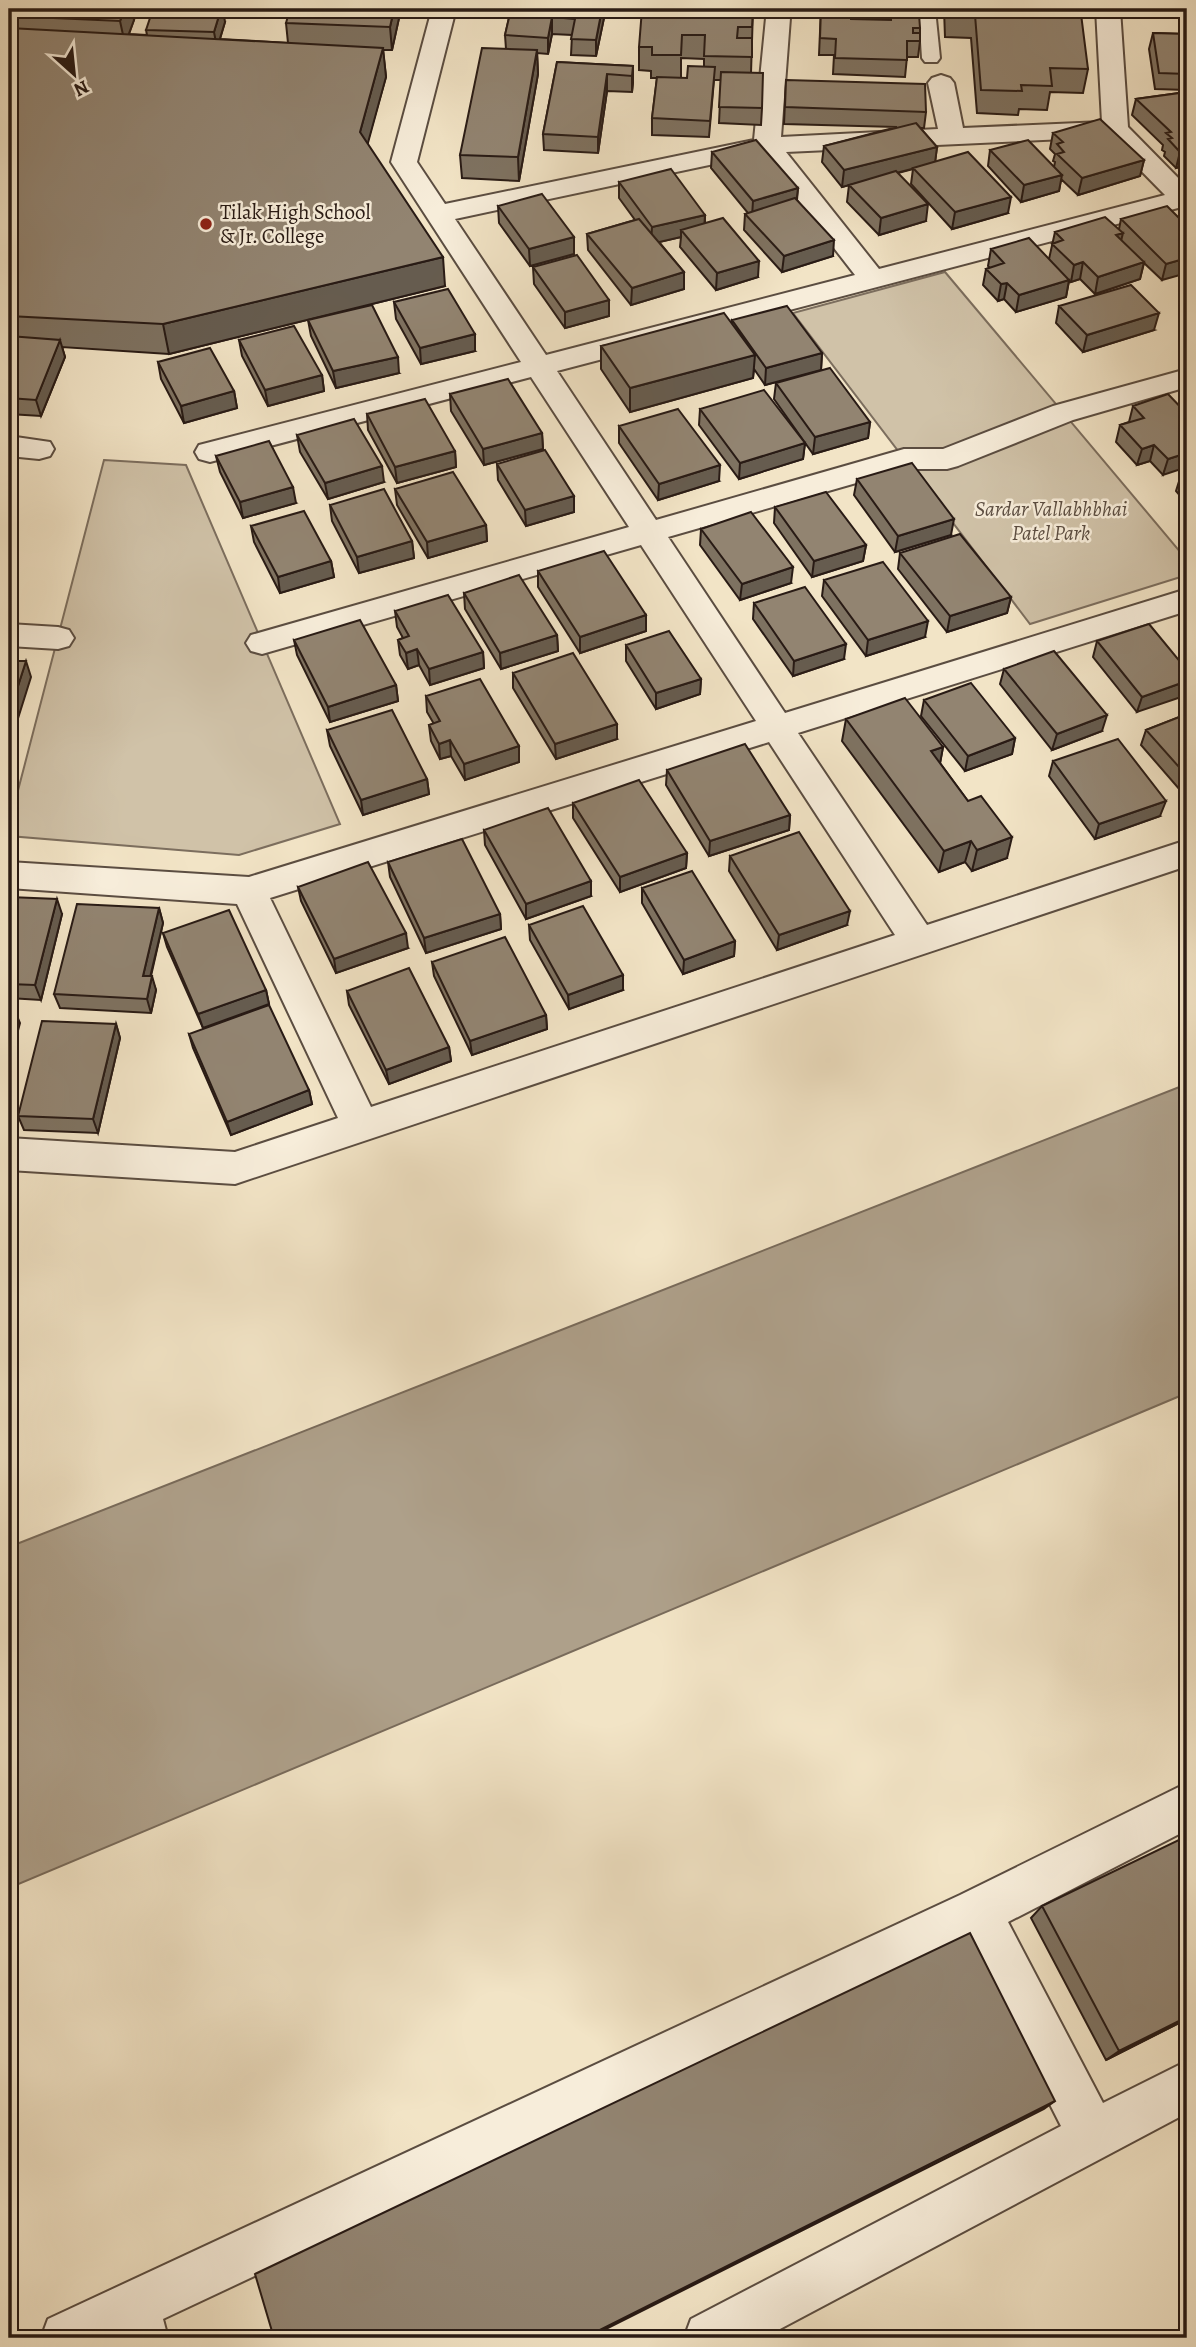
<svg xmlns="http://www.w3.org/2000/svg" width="1196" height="2347" font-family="Alegreya,serif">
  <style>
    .green { fill: #d0c2a8; stroke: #7c6e5e; stroke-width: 2 }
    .water { fill: #aea08a; stroke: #796b5b; stroke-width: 2 }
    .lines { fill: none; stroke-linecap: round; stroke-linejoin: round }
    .service-casing { stroke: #5b4d41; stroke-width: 4 }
    .minor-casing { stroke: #5b4d41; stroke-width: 4 }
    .service { fill: #f7edda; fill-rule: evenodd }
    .minor { fill: #f7edda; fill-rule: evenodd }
    .wall { fill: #7e7261; stroke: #291b15; stroke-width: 2; fill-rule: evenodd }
    .shaded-wall { fill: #665c4f; stroke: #291b15; stroke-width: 2 }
    .building { fill: #928471; stroke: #291b15; stroke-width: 2 }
    .poi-dot { fill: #8f2418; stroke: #f7edda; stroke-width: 2.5 }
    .labels { text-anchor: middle; stroke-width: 5; stroke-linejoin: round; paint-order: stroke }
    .far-poi-label { font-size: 21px; fill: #291b15; stroke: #f7edda; text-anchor: start }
    .far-park-label { font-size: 21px; font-style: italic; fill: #5b4d41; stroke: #f7edda }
  </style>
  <rect width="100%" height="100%" fill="#f2e4c6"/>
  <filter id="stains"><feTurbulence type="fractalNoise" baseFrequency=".00286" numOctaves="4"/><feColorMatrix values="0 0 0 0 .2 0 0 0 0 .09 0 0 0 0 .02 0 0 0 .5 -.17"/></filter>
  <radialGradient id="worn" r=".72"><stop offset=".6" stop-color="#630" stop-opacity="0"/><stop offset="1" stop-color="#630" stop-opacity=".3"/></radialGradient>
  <path class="green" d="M945 272 1187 560V575L1030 624 793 313Z
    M104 460 186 465 340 824 239 855 9 836V825Z"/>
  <path class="water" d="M1187 1084V1393L9 1888V1547Z"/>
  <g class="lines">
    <g class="service-casing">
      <path id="service" d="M919 9H935L940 58 937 62H925L922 58Z"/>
    </g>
    <g class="minor-casing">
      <path id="minor" d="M432 9H456L417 162 445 204 754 140 766 18 769 13 778 11 787 13 790 18 781 137 938 129 928 83 932 78 941 75 950 78 954 83 963 128 1102 122 1096 9H1120L1128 127 1187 187V210L1178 208 557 371 656 520 904 449H943L1053 406 1187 369V387L1073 420 958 466 947 469H905L668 537 785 713 1187 589V611L798 733 927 925 1187 840V866L235 1184 9 1170V1138L235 1152 338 1118 237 904 9 888V862L249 877 756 721 641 545 262 654 251 651 246 643 251 635 629 527 531 377 210 462 199 459 195 452 199 445 521 362 391 162ZM1108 137 1165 195 879 269 786 152ZM761 154 855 275 546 355 455 219ZM769 742 895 935 371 1107 270 898Z
        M9 436 50 442 54 449 50 456 39 459 9 456Z
        M9 624 58 627 69 630 74 638 69 646 58 649 9 646Z
        M1187 1783V1830L1008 1922 1103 2103 1187 2061V2113L763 2338H684L691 2319 1061 2126 967 1941 163 2319 168 2338H41L48 2319 960 1895Z"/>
    </g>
    <use href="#service" class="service"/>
    <use href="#minor" class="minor"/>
  </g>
  <path class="wall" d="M9 9 134 20 129 34 147 35 146 30 225 22 220 39 288 43 286 23 401 9 392 50H383L386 77 367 144 445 286 169 354 62 347 65 357 41 416 9 414Z
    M511 9 604 18 596 56 571 55 572 35 552 34 548 54 537 53 538 74 519 181 462 178 460 155 506 49 505 35Z
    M753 9 751 73 762 108 761 125 719 123 721 80H714L709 137 652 135V118L657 78H651V71L639 70V47L684 11H711ZM681 58 704 59V67L687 78H681Z
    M821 9 851 19 890 20 891 13 920 28V41L918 57H907L905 77 833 74 834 55H819Z
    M944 9H992L993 11 1012 12 1013 9H1056L1088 69 1083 93 1050 92 1047 110 1019 109 1018 115 977 113 971 38 945 37Z
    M1153 33 1187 34V90L1155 89 1149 49Z
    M557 62 633 66V82L632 92 607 91 598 153 544 150 543 134Z
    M786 80 926 112 924 128H920L937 147 935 162 1008 213 952 229 911 184 913 169 898 173 926 221 879 235 847 202 849 185 842 187 822 162 824 146 897 127 784 124Z
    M1187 92V165L1176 168 1164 156 1165 152 1162 150 1163 145 1132 115 1136 99Z
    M1053 133 1144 160 1140 176 1078 195 1061 179 1059 191 1021 202 988 166 990 150 1054 167 1055 162 1053 161 1055 154 1050 149Z
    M712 152 798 188 797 200 833 256 782 272 744 230 745 214 748 213 711 168Z
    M619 182 705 215V224L758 277 716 290 680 247 681 237 659 242 684 272V289L631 305 588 250 587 234 635 220 619 198Z
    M498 206 574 237V254L530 266 499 223Z
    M1121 219 1187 226 1162 280 1144 263 1140 279 1095 294 1080 279 1071 282 1069 281 1066 297 1016 312 1004 299 998 301 983 285 986 269 990 268 988 266 991 249 1049 259 1055 232 1119 229Z
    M533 267 609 300V316L565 328 534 284Z
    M1187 274V295L1182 291Z
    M394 302 475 351 421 364 396 319Z
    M1059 306 1154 330 1083 352 1056 323Z
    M308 320 399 373 336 388 311 336Z
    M732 320 822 353 821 370 765 385 754 369 753 378 630 412 601 369V346L732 323Z
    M239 340 322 375 324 391 268 406 242 356Z
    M158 362 234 391 237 408 184 423 161 379Z
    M776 383 870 422 868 438 813 454 774 399Z
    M450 394 542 433 543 449 484 465 451 411Z
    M1133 406 1187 414 1163 475 1150 461 1137 465 1116 442 1120 425 1129 422Z
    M700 409 805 443 803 459 739 479 699 425Z
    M367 414 455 451 456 467 397 483 368 430Z
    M619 426 719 481 658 500 619 443Z
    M297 435 384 482 328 499 300 452Z
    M216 456 296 503 243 518 220 472Z
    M497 464 574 496V512L526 526 498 480Z
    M1187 473V504L1176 491 1181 475Z
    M857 479 951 535 895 552 854 495Z
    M395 489 486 525 487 541 428 558 397 505Z
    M330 505 412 541 414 558 359 573 332 521Z
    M775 507 866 545 863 561 812 577 774 523Z
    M251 526 331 561 334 577 280 593 254 542Z
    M701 529 791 583 740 600 700 545Z
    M900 553 1011 597 1007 613 947 632 898 569Z
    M538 571 646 615V631L580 653 538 587Z
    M824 580 925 637 866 656 822 596Z
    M464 593 557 635 558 651 501 669 465 609Z
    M754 603 844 659 793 676 753 619Z
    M395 611 483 652 484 668 430 685 419 665 408 669 400 655 398 640 403 638 397 627Z
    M294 640 396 685 398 701 330 722 297 655Z
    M1097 641 1187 670 1137 712 1093 657Z
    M626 645 701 679 700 694 656 709 626 661Z
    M1004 669 1102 731 1052 750 1000 684Z
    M513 673 617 739 556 759 513 688Z
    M426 696 519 746V762L465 780 451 756 440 759 431 741 429 725 434 724 427 712Z
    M924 700 1015 738 1012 754 965 771 921 716Z
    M1187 714V798L1141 745 1146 730Z
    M846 719 943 747 940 763 968 801 1007 858 972 871 965 862 939 872 842 741Z
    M327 730 427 779 429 794 363 815 330 746Z
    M1053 761 1160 816 1095 839 1049 776Z
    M667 770 790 815 789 830 709 856 666 785Z
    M573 803 687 853 686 868 620 892 573 818Z
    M484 830 591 896 526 919 485 845Z
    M730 856 847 925 777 950 729 871Z
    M388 862 500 914 501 929 426 953 390 877Z
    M298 887 408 948 336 973 301 901Z
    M642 888 735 941 734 956 683 974 642 903Z
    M9 897 62 914 41 1000 9 998Z
    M159 908 163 923 151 976 156 990 151 1013 60 1008 54 994Z
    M529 925 623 990 569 1009 530 940Z
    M163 933 266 990 269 1004 203 1028 167 947Z
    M432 962 546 1015 547 1029 472 1055 434 976Z
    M347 991 449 1047 451 1061 389 1084 349 1005Z
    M116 1024 120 1038 98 1133 24 1130 18 1116Z
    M189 1034 309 1090 312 1104 231 1135 193 1048Z
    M1042 1906 1187 2019 1106 2060 1031 1918Z"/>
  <path class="shaded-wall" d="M125 9H132L134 20 125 44 120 21Z
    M221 9H223L225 22 217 48 214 32Z
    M394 9H401L392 50 390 27Z
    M602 9H604V18L596 56V40Z
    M552 17V34L548 54V38Z
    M383 48 386 77 363 161 360 132Z
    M537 50 538 74 519 181 518 157Z
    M633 66V82L632 92V76Z
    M607 74V91L598 153V137Z
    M937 147 935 163 842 187 844 170Z
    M1187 150V165L1176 168 1180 152Z
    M1144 160 1140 176 1078 195 1082 178Z
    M1062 175 1059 191 1021 202 1024 185Z
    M798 188 796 205 752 217 753 201Z
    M1011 197 1008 213 952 229 955 212Z
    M928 204 926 221 879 235 881 218Z
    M705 215 704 231 681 230V237L651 244 652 227Z
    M1123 233 1119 249 1116 235Z
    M574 237V254L530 266 529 249Z
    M834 240 833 256 782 272 784 256Z
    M443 257 445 286 169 354 163 324Z
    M1187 258V273L1162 280 1166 264Z
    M759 261 758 277 716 290 717 273Z
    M1083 262 1080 279 1071 282 1074 265Z
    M1144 262 1140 279 1095 294 1098 277Z
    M684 272V289L631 305 632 288Z
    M1069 280 1066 297 1016 312 1019 295Z
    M1007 283 1004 299 998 301 1001 284Z
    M609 300V316L565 328V312Z
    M1159 313 1154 330 1083 352 1087 335Z
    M475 334V351L421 364 420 348Z
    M60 340 65 357 41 416 36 400Z
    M822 353 821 370 765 385 766 368Z
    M755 355 753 378 630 412V388Z
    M398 357 399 373 336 388 333 371Z
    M322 375 324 391 268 406 265 390Z
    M234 391 237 408 184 423 181 406Z
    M870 422 868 438 813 454 815 437Z
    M542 433 543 449 484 465 483 449Z
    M805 443 803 459 739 479 740 463Z
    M1154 445 1150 461 1137 465 1142 449Z
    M455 451 456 467 397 483 395 467Z
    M1187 453V467L1163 475 1168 459Z
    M13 456 17 473 9 495V466Z
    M720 465 719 481 658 500 659 484Z
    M382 466 384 482 328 499 325 483Z
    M293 487 296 503 243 518 240 502Z
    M574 496V512L526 526 525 510Z
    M954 519 951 535 895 552 898 536Z
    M486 525 487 541 428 558 427 542Z
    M412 541 414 558 359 573 357 557Z
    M866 545 863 561 812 577 814 561Z
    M331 561 334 577 280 593 278 577Z
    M793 567 791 583 740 600 742 584Z
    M1011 597 1007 613 947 632 950 616Z
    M646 615V631L580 653V637Z
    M928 621 925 637 866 656 868 640Z
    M557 635 558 651 501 669 500 653Z
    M846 644 844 659 793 676 794 661Z
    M417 649 419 665 408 669 406 653Z
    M483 652 484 668 430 685 429 669Z
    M26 661 31 677 9 747V714Z
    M701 679 700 694 656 709V693Z
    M1187 681V695L1137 712 1142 697Z
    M396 685 398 701 330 722 328 707Z
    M1107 715 1102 731 1052 750 1057 734Z
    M617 724V739L556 759 555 744Z
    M1015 738 1012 754 965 771 968 756Z
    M450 740 451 756 440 759 439 744Z
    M519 746V762L465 780 464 764Z
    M943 747 939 769 931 751Z
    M427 779 429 794 363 815 361 800Z
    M1166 801 1160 816 1095 839 1099 824Z
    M790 815 789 830 709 856 710 841Z
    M1012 837 1007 858 972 871 977 850Z
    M971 841 965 862 939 872 944 851Z
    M687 853 686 868 620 892V877Z
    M591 881V896L526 919V904Z
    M57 899 62 914 41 1000 35 985Z
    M159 908 163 923 147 990 143 976Z
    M850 911 847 925 777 950 779 935Z
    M500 914 501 929 426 953 424 938Z
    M406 933 408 948 336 973 334 959Z
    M735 941 734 956 683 974 684 960Z
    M623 975V990L569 1009 568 995Z
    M152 976 156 990 151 1013 147 999Z
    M266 990 269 1004 203 1028 198 1014Z
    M14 1009 20 1023 9 1064V1028Z
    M546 1015 547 1029 472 1055 470 1041Z
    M116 1024 120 1038 98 1133 93 1119Z
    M449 1047 451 1061 389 1084 386 1070Z
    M309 1090 312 1104 231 1135 227 1122Z
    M1187 2017V2019L1106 2060 1119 2051Z
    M1055 2101 1044 2109 588 2338H584Z"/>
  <path class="building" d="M9 9H125L120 21 9 16Z
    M153 9H221L214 32 146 30Z
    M290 9H394L390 27 286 23Z
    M511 9H602L596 40 571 39 575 19 552 17 548 38 505 35Z
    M642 9H684V11H711V9H753L752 27H738L737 38H752V57L704 56 705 35H682L681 55H652V47H639Z
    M821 9H851V19L891 20V13L919 14 920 28H913V33H920V41H907V60L835 58 836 39 820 38Z
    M948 9H992L993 11 1016 12V9H1056L1059 13 1081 14 1088 69 1050 68 1052 86 1021 85 1022 91 981 90 975 15 949 14Z
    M9 28 383 48 360 132 443 257 163 324 9 316Z
    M1153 33 1187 34V74L1159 73Z
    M482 48 537 50 518 157 460 155Z
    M557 62 633 66 632 76 607 74 598 137 543 134Z
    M688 66 715 67 710 121 652 118 657 77 687 78Z
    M721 72 763 73 762 108 719 107Z
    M786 80 925 84 926 112 785 107Z
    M1187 92V150L1180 152 1168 139 1172 138 1166 133 1171 132 1136 99Z
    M1100 119 1144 160 1082 178 1057 154 1064 152 1057 144 1063 142 1053 133Z
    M916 123 937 147 844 170 824 146Z
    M756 140 798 188 753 201 712 152Z
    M1028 140 1062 175 1024 185 990 150Z
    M968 152 1011 197 955 212 913 168Z
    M671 169 705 215 652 227 619 182Z
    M896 171 928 204 881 218 849 185Z
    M542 194 574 237 529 249 498 206Z
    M795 198 834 240 784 256 745 214Z
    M1167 206 1187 226V258L1166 264 1121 219Z
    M1105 217 1123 233 1116 235 1144 262 1098 277 1083 262 1074 265 1052 244 1063 240 1055 232Z
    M723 218 759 261 717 273 681 230Z
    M639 219 684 272 632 288 587 234Z
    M1029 238 1069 280 1019 295 1007 283 1001 284 986 269 1004 263 991 249Z
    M577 255 609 300 565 312 533 267Z
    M1131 285 1159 313 1087 335 1059 306Z
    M448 289 475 334 420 348 394 302Z
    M372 305 398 357 333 371 308 320Z
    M787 306 822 353 766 368 732 320Z
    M724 313 755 355 630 388 601 346Z
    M294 326 322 375 265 390 239 340Z
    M9 336 60 340 36 400 9 398Z
    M210 348 234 391 181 406 158 362Z
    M830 368 870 422 815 437 776 383Z
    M508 379 542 433 483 449 450 394Z
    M764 390 805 443 740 463 700 409Z
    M1168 394 1187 414V453L1168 459 1154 445 1142 449 1120 425 1144 418 1133 406Z
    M425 399 455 451 395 467 367 414Z
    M678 409 720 465 659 484 619 426Z
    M354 419 382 466 325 483 297 435Z
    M269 441 293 487 240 502 216 456Z
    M545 450 574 496 525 510 497 464Z
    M9 456H13L9 466Z
    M912 463 954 519 898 536 857 479Z
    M453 472 486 525 427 542 395 489Z
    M1187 473V482L1181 475Z
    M384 489 412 541 357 557 330 505Z
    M826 492 866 545 814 561 775 507Z
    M304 511 331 561 278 577 251 526Z
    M751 512 793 567 742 584 701 529Z
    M960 534 1011 597 950 616 900 553Z
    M604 551 646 615 580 637 538 571Z
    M883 562 928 621 868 640 824 580Z
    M519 575 557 635 500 653 464 593Z
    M805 587 846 644 794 661 754 603Z
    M448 595 483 652 429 669 417 649 406 653 398 640 409 636 395 611Z
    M360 620 396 685 328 707 294 640Z
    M1149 624 1187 670V681L1142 697 1097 641Z
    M669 631 701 679 656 693 626 645Z
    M1054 651 1107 715 1057 734 1004 669Z
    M573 653 617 724 555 744 513 673Z
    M9 661H26L9 714Z
    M480 679 519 746 464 764 450 740 439 744 429 725 440 721 426 696Z
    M971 683 1015 738 968 756 924 700Z
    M905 698 943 747 931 751 968 801 981 796 1012 837 977 850 971 841 944 851 846 719Z
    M392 710 427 779 361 800 327 730Z
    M1187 714V776L1146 730Z
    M1118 739 1166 801 1099 824 1053 761Z
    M745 744 790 815 710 841 667 770Z
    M639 780 687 853 620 877 573 803Z
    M548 808 591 881 526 904 484 830Z
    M799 832 850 911 779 935 730 856Z
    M462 839 500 914 424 938 388 862Z
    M368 862 406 933 334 959 298 887Z
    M692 871 735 941 684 960 642 888Z
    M9 897 57 899 35 985 9 984Z
    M77 904 159 908 143 976H152L147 999 54 994Z
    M583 906 623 975 568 995 529 925Z
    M229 910 266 990 198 1014 163 933Z
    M505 937 546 1015 470 1041 432 962Z
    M409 968 449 1047 386 1070 347 991Z
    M269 1005 309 1090 227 1122 189 1034Z
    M9 1009H14L9 1028Z
    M42 1021 116 1024 93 1119 18 1116Z
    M1187 1836V2017L1119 2051 1042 1906Z
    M970 1933 1055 2101 584 2338H274L255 2274Z"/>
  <circle class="poi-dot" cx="206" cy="224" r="7"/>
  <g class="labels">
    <g class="far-poi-label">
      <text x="220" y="219">Tilak High School<tspan x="220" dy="24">&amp; Jr. College</tspan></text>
    </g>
    <g class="far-park-label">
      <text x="1051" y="516">Sardar Vallabhbhai<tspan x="1051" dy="24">Patel Park</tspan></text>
    </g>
  </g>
  <rect width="1196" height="2347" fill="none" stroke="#f2e4c6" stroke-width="35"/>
  <rect x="10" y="10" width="1175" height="2326" fill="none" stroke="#291b15" stroke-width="3.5"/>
  <rect x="18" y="18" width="1161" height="2312" fill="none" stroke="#291b15" stroke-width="2"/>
  <g transform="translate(74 74) rotate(153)" stroke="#f7edda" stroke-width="5" paint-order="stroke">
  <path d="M0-5L12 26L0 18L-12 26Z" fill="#291b15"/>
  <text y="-10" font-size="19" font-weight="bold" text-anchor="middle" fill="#291b15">N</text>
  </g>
  <rect width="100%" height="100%" filter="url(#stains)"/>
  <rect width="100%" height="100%" fill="url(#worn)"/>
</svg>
